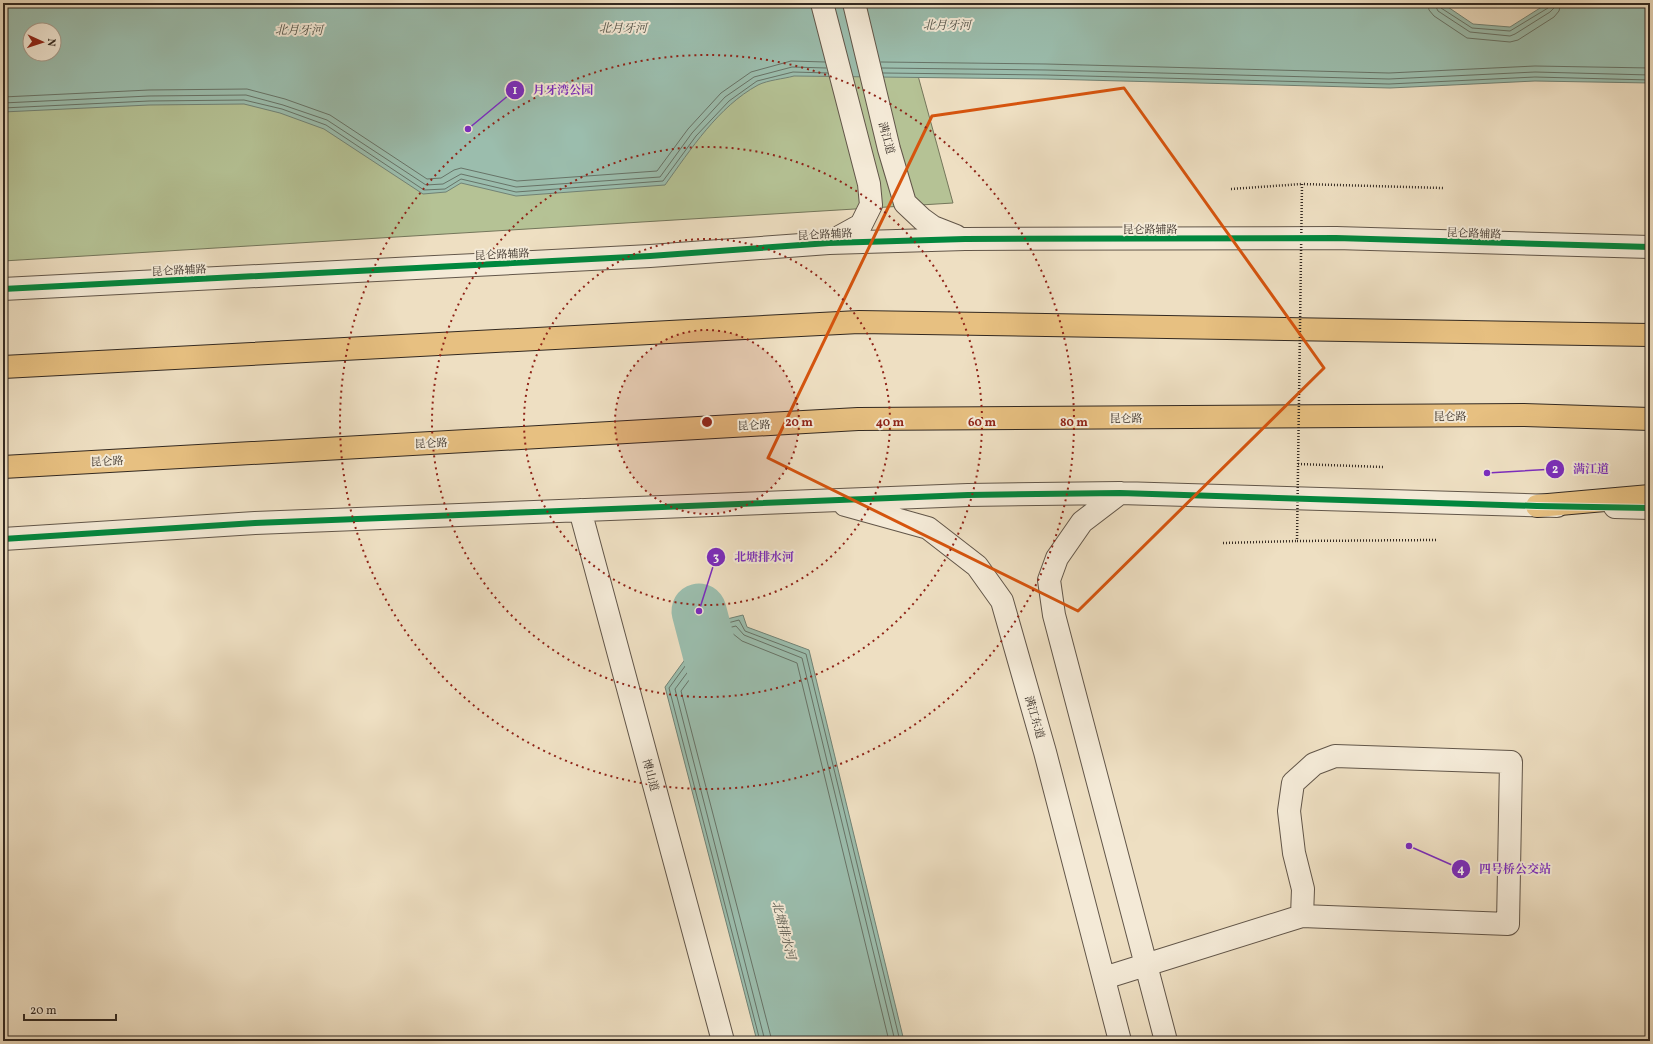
<svg xmlns="http://www.w3.org/2000/svg" width="1653" height="1044" font-family="Vollkorn,'Noto Serif SC',serif">
  <style>
    .green { fill: #b5c295; stroke: #74765b; fill-rule: evenodd }
    .water { fill: #9bbdad; stroke: #718275; fill-rule: evenodd }
    .lines { fill: none; stroke-linecap: round; stroke-linejoin: round }
    .shore { stroke: #677367; stroke-width: 1 }
    .river { stroke: #9bbdad; stroke-width: 55 }
    .minor-casing { stroke: #625649; stroke-width: 24 }
    .highway-casing { stroke: #332921; stroke-width: 24 }
    .path { stroke: #332921; stroke-width: 2.5; stroke-dasharray: 1 2; stroke-linecap: butt }
    .minor { stroke: #f4ead7; stroke-width: 22 }
    .highway { stroke: #e7c081; stroke-width: 22 }
    .path-bridge { stroke: #332921; stroke-width: 2.5; stroke-dasharray: 1 2; stroke-linecap: butt }
    .cycleway-casing { stroke: #f4ead7; stroke-width: 8 }
    .cycleway { stroke: #00873e; stroke-width: 6 }
    .marked { fill: none; stroke: #d6540e; stroke-width: 3; stroke-linejoin: round }
    .ring { fill: none; stroke: #8f2418; stroke-width: 2; stroke-dasharray: 2 4 }
    .labels { text-anchor: middle; stroke-width: 4; stroke-linejoin: round; paint-order: stroke }
    .street-label { font-size: 11px; fill: #332921; stroke: #f4ead7 }
    .water-label { font-size: 12px; font-style: italic; fill: #4d4e44; stroke: #f4ead7 }
    .centre { fill: #8f2418; stroke: #f4ead7; stroke-width: 2 }
    .ring-label { font-size: 12px; text-anchor: middle; font-weight: bold; fill: #8f2418; stroke: #f4ead7; stroke-width: 4; stroke-linejoin: round; paint-order: stroke }
    .leader { fill: none; stroke: #7b2cbf; stroke-width: 1.5 }
    .callout-dot { fill: #7b2cbf; stroke: #f4ead7; stroke-width: 1.5 }
    .mark-label { font-size: 12px; text-anchor: middle; font-weight: bold; fill: #fff }
    .callout-label { font-size: 12px; text-anchor: middle; font-weight: bold; fill: #7b2cbf; stroke: #f4ead7; stroke-width: 4; stroke-linejoin: round; paint-order: stroke }
  </style>
  <rect width="100%" height="100%" fill="#eedfc2"/>
  <filter id="stains"><feTurbulence type="fractalNoise" baseFrequency=".005" numOctaves="4"/><feColorMatrix values="0 0 0 0 .2 0 0 0 0 .09 0 0 0 0 .02 0 0 0 .5 -.17"/></filter>
  <radialGradient id="worn" r=".72"><stop offset=".6" stop-color="#630" stop-opacity="0"/><stop offset="1" stop-color="#630" stop-opacity=".3"/></radialGradient>
  <path class="green" d="M3 3H898L953 203 3 261ZM30 30H54V54H30Z"/>
  <path class="water" d="M3 3H1442L1473 24 1510 27 1548 3H1650V83L1535 81 1390 88 1046 79 794 76C783 79 768 80 758 85 718 107 691 149 665 185L516 196 461 183 446 192 423 194 324 129 280 113 244 104 149 105 3 112ZM30 30H54V54H30Z
    M743 615 747 627 809 650 904 1041H757L665 687 702 636 699 626Z"/>
  <g class="lines">
    <path class="shore" d="M1428 3 1429 10 1434 16 1467 38 1510 42 1518 40 1554 17 1559 11 1561 3
      M1434 3 1438 11 1470 32 1510 36 1515 34 1550 12 1554 8 1555 3
      M1439 3 1441 8 1472 28 1510 31 1548 8 1550 3
      M881 62 1046 64 1389 73 1535 66 1650 68
      M882 68 1046 70 1389 79 1535 72 1650 75
      M883 73 1046 75 1389 84 1535 77 1650 80
      M3 97 149 90 247 89 285 99 330 115 427 179 441 178 454 170 461 168 517 181 657 171 688 129 721 93 751 72 791 61 825 62
      M3 103 149 96 246 95 283 105 327 120 426 185 443 184 461 174 516 187 660 177 692 133 725 97 754 77 792 67 826 68
      M3 108 149 101 244 100 282 109 326 125 424 190 445 189 461 179 516 192 663 181 696 136 729 101 757 81 793 72 828 73
      M760 1041 669 688 705 639V629L739 620 745 631 806 654 900 1041
      M765 1041 675 689 710 642 711 632 736 626 744 635 802 658 895 1041
      M772 1041 681 691 715 645 718 637 732 633 742 641 797 663 889 1041"/>
    <path class="river" d="M699 611 722 699"/>
    <g class="minor-casing">
      <path id="minor" d="M822 3 869 184 871 205 861 225 832 241
        M854 3 889 149 905 203 922 219 933 227 956 236
        M3 289 650 256 829 243 965 239 1336 238 1650 247
        M1120 493 1082 522 1057 558 1049 580 1054 615 1166 1041
        M845 505 928 528 977 566 1002 601 1045 752 1120 1041
        M1615 507 1650 508
        M580 510 723 1041
        M3 539 255 523 968 495 1120 493 1557 506
        M1104 978 1302 916 1508 924 1511 762 1335 756 1314 764 1293 783 1289 811 1294 853 1303 889 1302 916"/>
    </g>
    <g class="highway-casing">
      <path id="highway" d="M3 367 859 322 1650 335
        M3 467 858 419 1523 415 1650 419
        M1537 506 1650 496"/>
    </g>
    <path class="path" d="M1231 189 1302 184
      M1298 464 1383 467
      M1223 543 1297 541"/>
    <use href="#minor" class="minor"/>
    <use href="#highway" class="highway"/>
    <path class="path-bridge" d="M1436 540 1297 541 1302 184 1443 188"/>
    <g class="cycleway-casing">
      <path id="cycleway" d="M3 289 650 256 829 243 965 239 1336 238 1650 247
        M3 539 255 523 968 495 1120 493 1537 506 1650 508"/>
    </g>
    <use href="#cycleway" class="cycleway"/>
  </g>
  <path class="marked" d="M1124 88 1324 368 1078 611 768 458 932 116Z"/>
  <circle cx="707" cy="422" r="92" fill="#8f2418" fill-opacity=".12"/>
  <g class="ring">
    <circle cx="707" cy="422" r="92"/>
    <circle cx="707" cy="422" r="183"/>
    <circle cx="707" cy="422" r="275"/>
    <circle cx="707" cy="422" r="367"/>
  </g>
  <g class="labels">
    <g class="street-label">
      <text transform="translate(887 138) rotate(75)" y="4">满江道</text>
      <text x="1150" y="233">昆仑路辅路</text>
      <text transform="translate(1474 233) rotate(2)" y="4">昆仑路辅路</text>
      <text transform="translate(825 234) rotate(-3)" y="4">昆仑路辅路</text>
      <text transform="translate(502 254) rotate(-3)" y="4">昆仑路辅路</text>
      <text transform="translate(179 270) rotate(-3)" y="4">昆仑路辅路</text>
      <text x="1450" y="420">昆仑路</text>
      <text x="1126" y="422">昆仑路</text>
      <text transform="translate(754 425) rotate(-3)" y="4">昆仑路</text>
      <text transform="translate(431 443) rotate(-3)" y="4">昆仑路</text>
      <text transform="translate(107 461) rotate(-3)" y="4">昆仑路</text>
      <text transform="translate(1035 717) rotate(74)" y="4">满江东道</text>
      <text transform="translate(651 775) rotate(75)" y="4">博山道</text>
    </g>
    <g class="water-label">
      <text x="947" y="29">北月牙河</text>
      <text x="623" y="32">北月牙河</text>
      <text x="299" y="34">北月牙河</text>
      <text transform="translate(784 930) rotate(75)" y="4">北塘排水河</text>
    </g>
  </g>
  <circle cx="707" cy="422" r="6" class="centre"/>
  <g class="ring-label">
    <text x="799" y="426">20 m</text>
    <text x="890" y="426">40 m</text>
    <text x="982" y="426">60 m</text>
    <text x="1074" y="426">80 m</text>
  </g>
  <path class="leader" d="M468 129L515 90M1487 473L1555 469M699 611L716 557M1409 846L1461 869"/>
  <g class="callout-dot">
    <circle cx="468" cy="129" r="4"/>
    <circle cx="1487" cy="473" r="4"/>
    <circle cx="699" cy="611" r="4"/>
    <circle cx="1409" cy="846" r="4"/>
    <circle cx="515" cy="90" r="10"/>
    <circle cx="1555" cy="469" r="10"/>
    <circle cx="716" cy="557" r="10"/>
    <circle cx="1461" cy="869" r="10"/>
  </g>
  <g class="mark-label">
    <text x="515" y="94">1</text>
    <text x="1555" y="473">2</text>
    <text x="716" y="561">3</text>
    <text x="1461" y="873">4</text>
  </g>
  <g class="callout-label">
    <text x="563" y="94">月牙湾公园</text>
    <text x="1591" y="473">满江道</text>
    <text x="764" y="561">北塘排水河</text>
    <text x="1515" y="873">四号桥公交站</text>
  </g>
  <rect width="1653" height="1044" fill="none" stroke="#eedfc2" stroke-width="16"/>
  <rect x="4" y="4" width="1645" height="1036" fill="none" stroke="#332921" stroke-width="2"/>
  <rect x="8" y="8" width="1637" height="1028" fill="none" stroke="#332921"/>
  <g transform="translate(42 42) rotate(93)"><circle r="19" fill="#f4ead7" stroke="#a79d8e"/>
  <path d="M0-3L7 15L0 10L-7 15Z" fill="#8f2418"/>
  <text y="-6" font-size="11" font-weight="bold" text-anchor="middle" fill="#332921">N</text>
  </g>
  <path d="M24 1014v6h92v-6" fill="none" stroke="#332921" stroke-width="2"/>
  <text x="30" y="1014" font-size="12" fill="#332921" stroke="#f4ead7" stroke-width="3" paint-order="stroke">20 m</text>
  <rect width="100%" height="100%" filter="url(#stains)"/>
  <rect width="100%" height="100%" fill="url(#worn)"/>
</svg>
